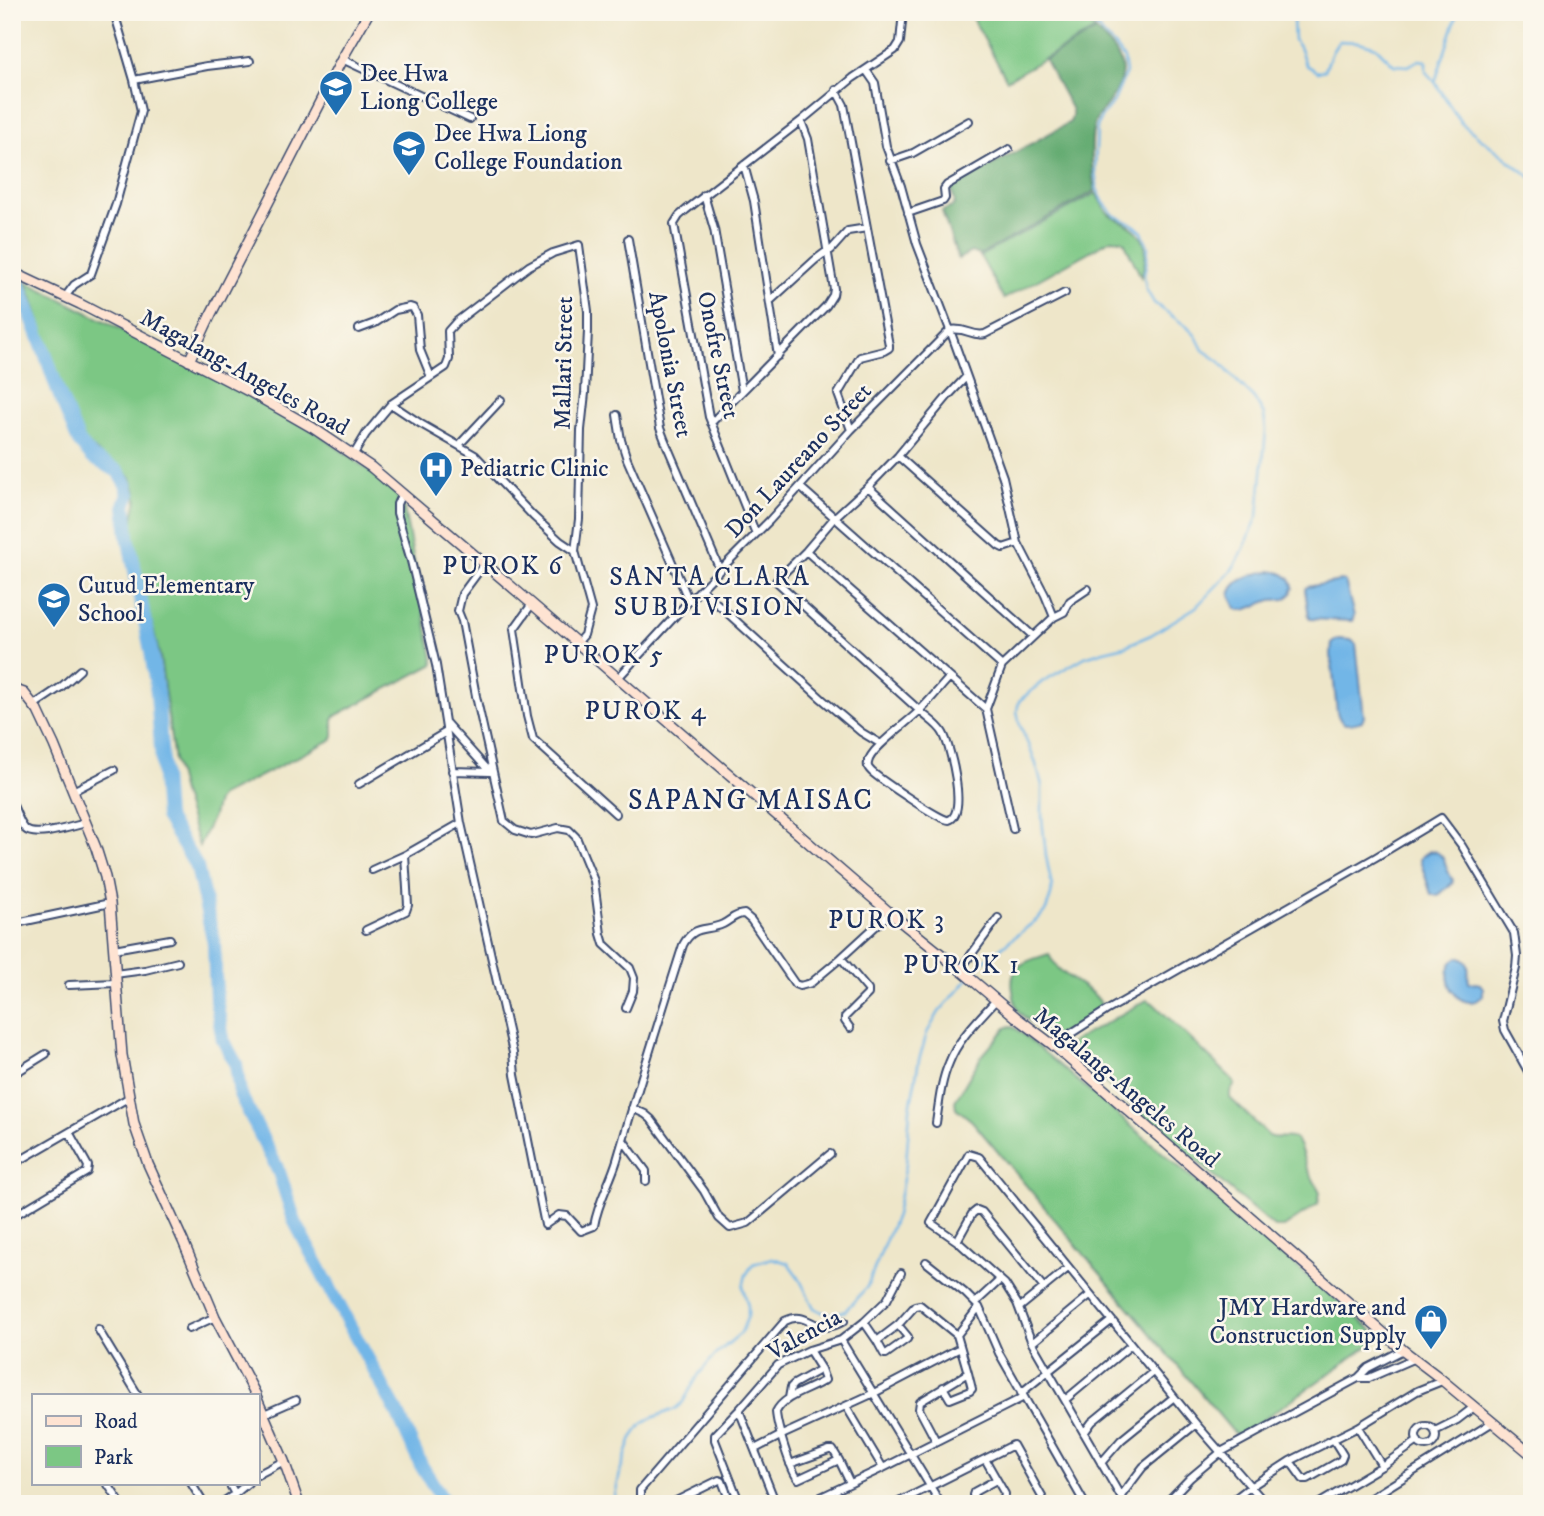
<svg xmlns="http://www.w3.org/2000/svg" width="1544" height="1516" font-family="'IM FELL DW Pica',serif">
  <style>
    .green { fill: #7cc784; stroke: #4c7b71; stroke-width: 2 }
    .forest { fill: #65ac72; stroke: #406e68; stroke-width: 2 }
    .water { fill: #72b6e7; stroke: #4672a2; stroke-width: 2 }
    .lines { fill: none; stroke-linecap: round; stroke-linejoin: round }
    .stream { stroke: #72b6e7; stroke-width: 2.5 }
    .river { stroke: #72b6e7; stroke-width: 14 }
    .street-casing { stroke: #3b4a6e; stroke-width: 10 }
    .secondary-casing { stroke: #3b4a6e; stroke-width: 12 }
    .street { stroke: #fff; stroke-width: 6 }
    .secondary { stroke: #fee3d2; stroke-width: 9 }
    .labels { text-anchor: middle; stroke-width: 5; stroke-linejoin: round; paint-order: stroke }
    .poi-label { font-size: 24px; fill: #1b2f5e; stroke: #fbf7ec; text-anchor: start }
    .street-label { font-size: 24px; fill: #1b2f5e; stroke: #fbf7ec }
    .neighbourhood-label { font-size: 26px; letter-spacing: 2px; fill: #1b2f5e; stroke: #fbf7ec }
    .quarter-label { font-size: 28px; letter-spacing: 2px; fill: #1b2f5e; stroke: #fbf7ec }
  </style>
  <rect width="100%" height="100%" fill="#fbf7ec"/>
  <filter id="ink" filterUnits="userSpaceOnUse"><feTurbulence type="fractalNoise" baseFrequency=".0143" numOctaves="2"/><feDisplacementMap in="SourceGraphic" scale="14" xChannelSelector="R" yChannelSelector="G"/><feConvolveMatrix kernelMatrix="1 2 1 2 8 2 1 2 1" color-interpolation-filters="sRGB"/></filter>
  <filter id="wash" filterUnits="userSpaceOnUse"><feTurbulence type="fractalNoise" baseFrequency=".00686" numOctaves="4" result="noise"/><feDisplacementMap in="SourceGraphic" scale="28" xChannelSelector="R" yChannelSelector="G"/><feGaussianBlur stdDeviation="1.57" result="paint"/><feColorMatrix in="noise" values="0 0 0 0 0 0 0 0 0 0 0 0 0 0 0 0 0 1.4 0 .05"/><feComposite in="paint" operator="in"/></filter>
  <g filter="url(#wash)">
    <rect width="100%" height="100%" fill="#eee6c9"/>
    <path class="green" d="M969 12H1085L1086 19 1095 30 1007 80Z
      M1096 193C1101 201 1104 211 1112 216 1116 219 1122 221 1127 224 1150 238 1148 254 1141 277L1125 243 1122 240 1112 239 1004 299 980 256Z
      M27 282 222 380 316 432 401 494 434 664 335 716 333 720V739L221 796 217 801 213 816 199 846 182 793 174 761 160 657 132 543 131 528 137 499 135 489 131 478 119 466 103 457 86 442 76 427 66 403Z
      M1049 954C1058 981 1103 988 1102 1011L1054 1038C1045 1032 1025 1019 1019 1012 1015 1007 1014 997 1013 991 1008 963 1028 961 1049 954Z
      M1147 1000 1153 1003 1231 1078 1235 1084 1230 1092V1098L1269 1136C1278 1140 1287 1135 1296 1139L1300 1147 1306 1166 1320 1192 1318 1204 1284 1227H1274L1069 1052V1046L1074 1041Z
      M1010 1026 1013 1027 1018 1030 1375 1333 1378 1338 1377 1340 1244 1433 1241 1435 1235 1434 972 1121 956 1108 955 1101 981 1057 1006 1028Z"/>
    <path class="forest" d="M1096 31C1122 58 1132 67 1109 102 1105 108 1099 113 1096 120 1089 133 1092 177 1095 191L980 255 971 252 958 259 942 211 952 207 955 203 951 188 1070 122 1072 117V110L1045 60Z"/>
    <path class="water" d="M1271 571C1281 572 1291 576 1293 587L1291 594 1285 599 1271 600 1245 610H1239L1236 608 1230 595C1234 578 1255 573 1271 571Z
      M1341 581H1344L1346 585 1354 616 1352 621 1311 619 1309 617 1305 589 1307 587Z
      M1338 639 1351 640 1356 644 1364 717 1362 721C1349 725 1341 728 1337 712L1331 654 1332 643Z
      M1430 851C1447 851 1444 870 1453 880L1452 884C1444 887 1441 899 1431 894L1420 860 1421 857Z
      M1458 957C1474 963 1466 971 1469 982L1480 984 1483 988V996C1459 1018 1434 972 1458 957Z"/>
    <g class="lines">
      <path class="stream" d="M1291 12 1293 19 1294 40 1299 47 1306 65 1317 72 1325 70 1332 52 1339 41 1359 42 1376 47 1394 65 1408 66 1419 60 1426 61V72L1435 82
        M1456 12 1457 15 1435 82 1461 123 1532 178
        M613 1504 621 1469 632 1438 642 1424 652 1418 675 1409 683 1402 699 1374 716 1354 741 1333 748 1316V1306L743 1287 746 1275 753 1264 772 1258 788 1263 799 1278 814 1308 824 1313 835 1314 845 1311 867 1287 896 1215 906 1164 910 1109 919 1060 927 1033 939 1012 985 960 1039 918 1046 910 1051 895 1052 887 1046 856 1042 819V785L1035 761 1020 725 1017 711 1019 701 1042 682 1085 657 1104 651 1125 646 1151 635 1196 607 1231 571 1241 555 1258 516 1266 430 1264 415 1254 398 1233 377 1219 361 1203 350 1196 336 1186 326 1154 303 1146 289 1144 275 1147 260 1148 246 1142 232 1134 225 1114 215 1104 203 1097 189 1095 170 1097 127 1101 117 1114 101 1126 73 1124 59 1115 47 1090 20 1088 12"/>
      <path class="river" d="M12 265 43 347 58 391 79 442 93 458 118 471 126 484 129 494 125 505 128 536 151 651 157 693 166 817 197 867 214 943 216 999 223 1040 236 1064 240 1094 279 1172 295 1222 352 1330 397 1412 421 1465 445 1504"/>
    </g>
  </g>
  <g filter="url(#ink)">
    <g class="lines">
      <g class="street-casing">
        <path id="street" d="M342 59 470 119
          M866 70 875 83 886 146 901 186 917 244 950 330 1003 477 1018 543 1045 595 1054 617
          M134 80 207 66 250 61
          M836 90 844 105 889 345V348L884 351 860 357 838 394 851 430
          M890 161 913 153 969 121
          M744 165 754 201 778 356
          M704 195 714 229 742 391
          M908 213 943 201 945 198 944 189 947 185 1009 149
          M628 239 660 428 665 441 720 570
          M65 297 74 285 91 274 116 204 141 111 134 80 114 12
          M770 301 815 260 827 251 831 250 848 231 867 228
          M359 329 375 323 395 310 410 307 413 308 417 315 420 350 431 377
          M391 404 421 424 475 455 533 516 560 541 575 551
          M617 415 621 440 627 459 689 601
          M711 423 826 306 833 295 834 289 808 139 801 121
          M459 445 501 400
          M354 454 366 434 391 404 446 367 449 359 448 331 456 322 529 266 553 253 579 245 588 311V331L585 393 581 430 579 519 575 551 591 609 584 635 577 643
          M898 456 999 546 1003 548 1018 543
          M800 487 1002 666
          M868 487 1033 636
          M402 493 397 504V513L411 561 436 665 461 823 513 1053 515 1075 545 1225
          M756 534 709 417 674 224 679 216 686 210 801 121 853 78 895 50 900 42 903 12
          M806 551 986 709
          M485 563 462 594 458 611 462 621 476 696 504 821 515 830 531 835 558 828 569 830 576 837 594 881 601 934 604 944 630 968 634 978 633 991 626 1008
          M701 589 822 699 861 732 881 744
          M532 604 514 629 527 716 533 739 616 814
          M949 678C939 689 930 700 920 710 910 721 869 749 868 763 867 767 869 769 872 772 880 779 942 822 949 820 968 814 950 745 943 733 938 724 927 718 920 711L776 581 806 551 835 517 868 487 898 456 947 397 966 377
          M617 679 689 601 769 521 851 430 950 330C967 327 971 337 985 334L1065 293
          M34 705 61 687 80 670
          M446 723 489 771
          M452 771 490 772
          M359 784 446 732
          M73 791 114 770
          M12 803C16 811 19 823 25 829 35 839 73 826 86 823
          M1013 829 986 709 1002 666 1054 617 1064 612 1070 601 1088 589
          M372 870 405 855 461 823
          M12 924 110 903
          M366 930 406 911 408 905 405 855
          M114 949 170 939
          M841 958 868 990V994L845 1017V1021L850 1028
          M960 970 998 918
          M115 974 145 970 178 962
          M69 985 116 983
          M1053 1045 1106 1011 1376 857 1441 818 1462 846 1514 933 1517 956 1516 968 1503 1021 1505 1030 1529 1073
          M12 1075 46 1054
          M632 1108 645 1114 651 1119 704 1191 719 1218 730 1228 748 1223 830 1154
          M936 1123C939 1103 941 1081 949 1063 958 1039 979 1019 996 1000
          M623 1140 646 1171V1181
          M12 1165 128 1098
          M12 1217 87 1172 88 1166 69 1132
          M545 1225 559 1215 567 1216 581 1231 594 1226C598 1202 610 1183 617 1160 638 1088 660 1017 683 945 694 924 706 932 723 924 731 920 735 914 744 914L751 920 795 984 800 986 811 983 841 958 890 913
          M957 1241 972 1214 977 1210 982 1212 1044 1288
          M926 1262 965 1293 979 1307 999 1353 1085 1504
          M975 1303 1000 1280
          M1019 1308 1068 1268
          M864 1322 877 1341 898 1325 915 1306 920 1305 957 1335 968 1373 920 1402 919 1409 936 1441
          M98 1329 138 1395
          M189 1329 215 1317
          M957 1335 979 1307
          M841 1340 941 1504
          M877 1341 884 1354H886L907 1339 908 1337 898 1325
          M1032 1343 1090 1295
          M809 1350 821 1369 825 1380C810 1390 784 1395 776 1412 777 1426 790 1469 798 1479L839 1460 850 1483
          M1358 1378H1369L1415 1358
          M943 1387 950 1399 970 1391 972 1389 968 1373
          M1021 1393 1111 1321
          M789 1398 791 1387 794 1384 821 1369
          M1065 1400 1131 1345
          M846 1406 883 1468
          M739 1410 776 1504
          M264 1414 296 1400
          M1416 1436a10 10 0 1 1 20 0a10 10 0 1 1-20 0Z
          M1358 1427 1382 1466
          M1435 1431 1457 1420 1474 1407
          M1084 1433 1092 1422 1153 1372
          M755 1449 782 1435 874 1393 960 1348
          M985 1459 1005 1494 1004 1499 994 1504
          M1290 1461 1303 1479H1308L1341 1460 1343 1455 1333 1439
          M1101 1463 1121 1440 1174 1397
          M790 1464 829 1450H833L839 1460
          M257 1475 284 1461
          M107 1483 121 1504
          M191 1483 204 1504
          M229 1483 235 1494
          M1121 1496 1143 1467 1196 1424
          M220 1504 235 1494 248 1483
          M640 1504V1490L785 1321C810 1308 814 1339 844 1321
          M670 1504 719 1480 722 1481 731 1504
          M740 1504 715 1440V1435L739 1410 778 1365 809 1350 841 1340 864 1322 887 1300 901 1273
          M806 1504 883 1468 1024 1397
          M895 1504 1013 1445 1046 1504
          M978 1504 973 1495 974 1492 996 1480
          M1125 1504 1032 1343 1017 1303 1005 1284 957 1241 931 1223 969 1154 979 1157 1196 1424 1266 1504
          M1165 1504 1190 1478 1221 1452 1358 1378 1368 1368 1403 1350
          M1228 1504 1250 1487 1290 1461 1358 1427 1417 1391 1442 1381
          M1318 1504 1382 1466 1418 1441
          M1361 1504 1493 1422"/>
      </g>
      <g class="secondary-casing">
        <path id="secondary" d="M12 272 80 304 252 393 313 428 371 467 532 604 890 913 963 972 1016 1017 1053 1045 1403 1350 1436 1375 1532 1455
          M189 361 211 314 342 59 369 12
          M12 689 24 693 38 711 54 745 96 848 105 877 110 903 122 1055 134 1124 148 1164 183 1241 215 1317 256 1395
          M257 1399 284 1461 299 1504"/>
      </g>
      <use href="#street" class="street"/>
      <use href="#secondary" class="secondary"/>
    </g>
  </g>
  <defs>
    <g id="university-pin" transform="scale(1.75)"><path d="M0 17L-7.5 6A9.5 9.5 0 1 1 7.5 6Z" fill="#1f6fb2" stroke="#fbf7ec"/><path d="M0-5L7-2L0 1L-7-2ZM-4 1L0 2.5L4 1V4Q0 6-4 4Z" fill="#fff"/></g>
    <g id="hospital-pin" transform="scale(1.75)"><path d="M0 17L-7.5 6A9.5 9.5 0 1 1 7.5 6Z" fill="#1f6fb2" stroke="#fbf7ec"/><path d="M-5-5h3v3.5h4V-5h3V5h-3V1.5h-4V5h-3Z" fill="#fff"/></g>
    <g id="school-pin" transform="scale(1.75)"><path d="M0 17L-7.5 6A9.5 9.5 0 1 1 7.5 6Z" fill="#1f6fb2" stroke="#fbf7ec"/><path d="M0-5L7-2L0 1L-7-2ZM-4 1L0 2.5L4 1V4Q0 6-4 4Z" fill="#fff"/></g>
    <g id="shop-pin" transform="scale(1.75)"><path d="M0 17L-7.5 6A9.5 9.5 0 1 1 7.5 6Z" fill="#1f6fb2" stroke="#fbf7ec"/><path d="M-5-2.5h2.3a2.7 3.5 0 0 1 5.4 0H5L5.5 6h-11ZM-1.5-2.5h3a1.5 2.3 0 0 0-3 0Z" fill="#fff"/></g>
  </defs>
  <g fill-rule="evenodd">
    <use href="#university-pin" x="336" y="87"/>
    <use href="#university-pin" x="409" y="147"/>
    <use href="#hospital-pin" x="436" y="468"/>
    <use href="#school-pin" x="54" y="599"/>
    <use href="#shop-pin" x="1431" y="1321"/>
  </g>
  <g class="labels">
    <g class="poi-label">
      <text x="360" y="81">Dee Hwa<tspan x="360" dy="28">Liong College</tspan></text>
      <text x="434" y="141">Dee Hwa Liong<tspan x="434" dy="28">College Foundation</tspan></text>
      <text x="460" y="476">Pediatric Clinic</text>
      <text x="78" y="593">Cutud Elementary<tspan x="78" dy="28">School</tspan></text>
      <text x="1406" y="1315" text-anchor="end">JMY Hardware and<tspan x="1406" dy="28">Construction Supply</tspan></text>
    </g>
    <g class="street-label">
      <text transform="translate(719 355) rotate(78)" y="8">Onofre Street</text>
      <text transform="translate(563 363) rotate(-89)" y="8">Mallari Street</text>
      <text transform="translate(671 364) rotate(79)" y="8">Apolonia Street</text>
      <text transform="translate(245 372) rotate(29)" y="8">Magalang-Angeles Road</text>
      <text transform="translate(798 460) rotate(-47)" y="8">Don Laureano Street</text>
      <text transform="translate(1127 1087) rotate(40)" y="8">Magalang-Angeles Road</text>
      <text transform="translate(804 1334) rotate(-29)" y="8">Valencia</text>
    </g>
    <g class="neighbourhood-label">
      <text x="503" y="574">PUROK 6</text>
      <text x="710" y="585">SANTA CLARA<tspan x="710" dy="30">SUBDIVISION</tspan></text>
      <text x="604" y="663">PUROK 5</text>
      <text x="646" y="719">PUROK 4</text>
      <text x="887" y="928">PUROK 3</text>
      <text x="962" y="973">PUROK 1</text>
    </g>
    <g class="quarter-label">
      <text x="751" y="809">SAPANG MAISAC</text>
    </g>
  </g>
  <rect width="1544" height="1516" fill="none" stroke="#fbf7ec" stroke-width="42"/>
  <rect x="32" y="1394" width="228" height="91" fill="#fbf7ec" stroke="#a1a7b3" stroke-width="2"/>
  <rect x="46" y="1416" width="35" height="10" fill="#fee3d2" stroke="#a1a7b3" stroke-width="2"/>
  <text x="94" y="1428" font-size="21" fill="#1b2f5e">Road</text>
  <rect x="46" y="1446" width="35" height="21" fill="#7cc784" stroke="#a1a7b3" stroke-width="2"/>
  <text x="94" y="1464" font-size="21" fill="#1b2f5e">Park</text>
</svg>
